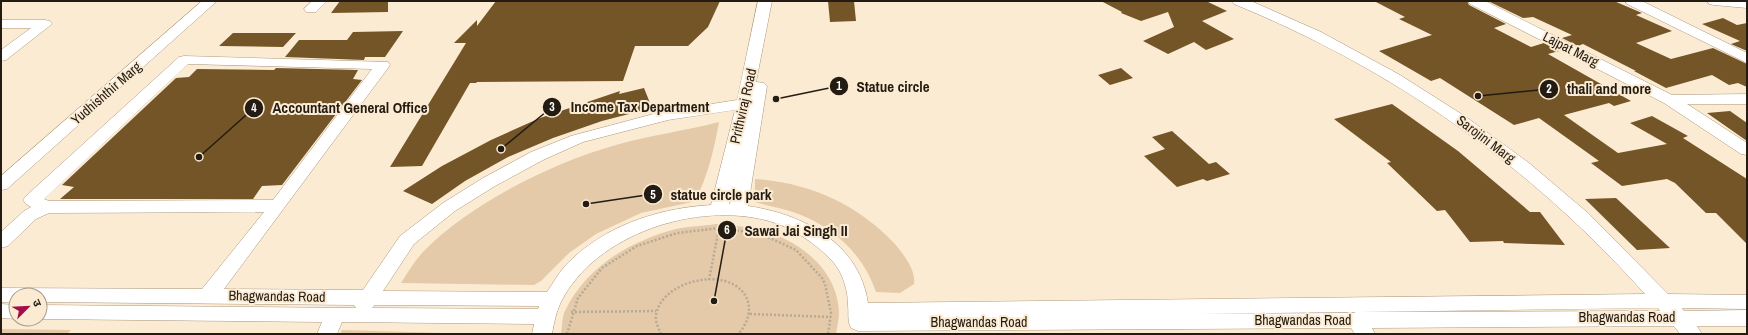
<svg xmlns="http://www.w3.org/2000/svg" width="1748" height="335" font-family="'Archivo Narrow','Noto Sans Devanagari',sans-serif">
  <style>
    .green { fill: #e4caa8 }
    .building { fill: #735527 }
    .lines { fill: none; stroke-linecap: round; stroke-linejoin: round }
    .minor-casing { stroke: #ab977b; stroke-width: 1 }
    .path { stroke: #b7a995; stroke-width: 2.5; stroke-dasharray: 2 2; stroke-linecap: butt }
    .minor { fill: #fff; fill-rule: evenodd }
    .labels { text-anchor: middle; stroke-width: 4; stroke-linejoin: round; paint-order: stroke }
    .street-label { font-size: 14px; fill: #241c12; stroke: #fcebd3 }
    .leader { fill: none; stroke: #241c12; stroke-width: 1.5 }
    .callout-dot { fill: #241c12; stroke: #fcebd3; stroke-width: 1.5 }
    .mark-label { font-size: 12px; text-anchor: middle; font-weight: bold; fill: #fff }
    .callout-label { font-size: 15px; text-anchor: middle; font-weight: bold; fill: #241c12; stroke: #fcebd3; stroke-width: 4; stroke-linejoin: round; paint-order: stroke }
  </style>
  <rect width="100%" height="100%" fill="#fcebd3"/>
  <path class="green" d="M719 122C716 141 705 191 692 202L641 213 596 234 569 253 541 281 534 285 401 283C408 272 415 260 424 251 469 204 554 162 616 145 650 135 685 131 719 122Z
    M755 179C810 183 857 204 895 244 904 255 916 270 914 284L900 293 876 292C863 253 831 225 793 212 781 208 767 206 755 202Z
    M716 224C728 225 741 226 752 228 794 236 838 267 839 313 839 320 837 327 836 334H561C562 327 562 319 564 313 585 267 630 241 676 229 689 226 703 226 716 224Z
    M1 329 71 330 67 334H1Z
    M342 330 479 334H340Z"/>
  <path class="building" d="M340 1H388V12L331 13Z
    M496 1H720L708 27 688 46H635L623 81 477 82 476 83H470L422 166 390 167 466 43H454L477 20V26Z
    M828 1H854L856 21 830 22Z
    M1101 1H1206L1227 11 1202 21 1234 39 1206 50 1194 42 1168 54 1143 41 1174 27 1168 12 1141 21 1121 13 1122 12Z
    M1374 1H1467L1469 5 1506 24 1494 28 1531 47 1544 43 1559 51 1548 54 1631 101 1614 106 1609 103 1564 115 1618 153 1667 144 1630 123 1652 116 1688 136 1683 138 1747 179V244L1716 213H1706L1675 183 1667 179 1622 186 1591 163 1599 161 1539 118 1514 125 1440 78 1431 81 1379 51 1432 35 1399 19 1405 17Z
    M1488 1H1614L1642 13 1636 15 1672 31 1636 43 1671 59 1713 48 1747 64V87L1738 83 1729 85 1712 75 1666 88 1634 71H1636L1583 44 1578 46 1562 38 1572 35 1533 17 1523 18Z
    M1723 18 1737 25 1747 23V51L1731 44 1740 41 1702 24Z
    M403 31 385 57H365L364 60 285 57 299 40H347L353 32Z
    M233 33H296L283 47 219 46Z
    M276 68 358 70 353 79 362 80 282 185 262 186 253 199H60L74 187 62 185 176 78 189 77 197 69 274 70Z
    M1121 68 1133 78 1110 85 1098 75Z
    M644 88 652 108 602 121 553 138 508 157 465 181 432 204 403 191 442 166 491 140 540 118 620 91 619 94Z
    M1392 104 1458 151 1530 212H1540L1565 245 1504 243 1503 241 1470 242 1445 210 1437 211 1387 163 1391 162 1334 119Z
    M1730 111 1747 123V141L1707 113Z
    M1172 131 1209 164 1216 162 1230 174 1207 181 1203 179 1177 187 1144 156 1165 149 1152 137Z
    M1616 198 1670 248 1637 250 1585 199Z"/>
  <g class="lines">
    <g class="minor-casing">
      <path id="minor" d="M202 1H217L7 189 1 190V176Z
        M312 1H327L316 12H306L304 9Z
        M758 1H772L756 82 764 83 767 86 748 206C802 214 859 242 868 303L1645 294C1529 165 1395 70 1234 4L1232 1H1251L1321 32 1400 75 1466 117 1529 163 1588 213 1668 294 1747 295V309L1682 308 1684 311 1747 310V326H1697L1702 334H1680L1674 326 1372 328 1375 334H1355L1351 328 858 331 851 328C847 321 849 314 848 305 848 291 843 274 834 263 817 244 793 228 769 221 697 201 595 234 561 302 556 312 554 323 552 334H532L534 324 342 322 337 334H317L322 322 39 319 40 305 356 308 354 305 40 302V295H16V302H1V288L202 289 264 212 49 213 36 219 8 246 1 248V232L24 211 31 207 26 204 23 200 26 196 179 57 184 56 388 62 390 65 388 68 224 289 363 290 400 236 443 203 483 178 531 152 571 136 661 112 737 100ZM188 64 372 69 273 200 49 201 44 199ZM735 110 711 205C660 208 606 225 569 262 560 270 554 282 547 292L383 291 414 244 455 211 495 186 543 160 583 142 668 120ZM733 186 730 204H729ZM374 305 539 306 538 309 372 308ZM1658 308 1660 311 1358 312ZM1356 312 1353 313 1197 314Z
        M1468 1H1485L1672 95 1747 94V104H1687L1747 143V155L1741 154 1664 103 1470 4Z
        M1625 1H1642L1747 53V63L1627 4Z
        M1707 1H1747V8L1714 5 1709 4Z
        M1 20H45L50 21 52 24 6 60 1 61V50L31 28H1Z
        M1 304 16 305 17 319 1 318Z"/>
    </g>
    <path class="path" d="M709 280 719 228
      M571 312 656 311
      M750 314 831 317
      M567 334 578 298 602 268 637 246 677 233 720 228 761 234 796 250 822 278 825 284 831 313 828 334
      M661 334C659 329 655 322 656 316 659 288 701 274 725 281 752 289 756 315 738 334"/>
    <use href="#minor" class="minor"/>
  </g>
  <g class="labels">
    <g class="street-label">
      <text transform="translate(1571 49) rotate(27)" y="5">Lajpat Marg</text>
      <text transform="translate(106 93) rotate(-41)" y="5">Yudhishthir Marg</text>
      <text transform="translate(743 106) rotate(-77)" y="5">Prithviraj Road</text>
      <text transform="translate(1486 139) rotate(37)" y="5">Sarojini Marg</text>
      <text transform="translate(277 296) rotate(1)" y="5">Bhagwandas Road</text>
      <text x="1627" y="322">Bhagwandas Road</text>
      <text x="1303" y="325">Bhagwandas Road</text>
      <text x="979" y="327">Bhagwandas Road</text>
    </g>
  </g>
  <path class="leader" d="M776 99L839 86M1478 96L1549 89M501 149L552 107M199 157L254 108M586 204L653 194M714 301L727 230"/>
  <g class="callout-dot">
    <circle cx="776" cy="99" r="4"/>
    <circle cx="1478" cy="96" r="4"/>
    <circle cx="501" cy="149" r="4"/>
    <circle cx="199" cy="157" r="4"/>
    <circle cx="586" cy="204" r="4"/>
    <circle cx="714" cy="301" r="4"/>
    <circle cx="839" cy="86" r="10"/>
    <circle cx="1549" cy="89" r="10"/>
    <circle cx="552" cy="107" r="10"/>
    <circle cx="254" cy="108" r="10"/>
    <circle cx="653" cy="194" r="10"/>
    <circle cx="727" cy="230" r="10"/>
  </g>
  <g class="mark-label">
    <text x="839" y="90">1</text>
    <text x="1549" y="93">2</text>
    <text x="552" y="111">3</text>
    <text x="254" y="112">4</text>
    <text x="653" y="199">5</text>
    <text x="727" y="234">6</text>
  </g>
  <g class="callout-label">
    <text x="893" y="92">Statue circle</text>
    <text x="1609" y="94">thali and more</text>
    <text x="640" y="112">Income Tax Department</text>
    <text x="350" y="113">Accountant General Office</text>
    <text x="721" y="200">statue circle park</text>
    <text x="796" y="236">Sawai Jai Singh II</text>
  </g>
  <rect width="1748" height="335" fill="none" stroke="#241c12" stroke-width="4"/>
  <g transform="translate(28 307) rotate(66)"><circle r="19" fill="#fcebd3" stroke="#a69886"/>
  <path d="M0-3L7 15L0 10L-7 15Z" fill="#a40d49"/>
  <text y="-6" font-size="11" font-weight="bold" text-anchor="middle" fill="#241c12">उ</text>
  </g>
</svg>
